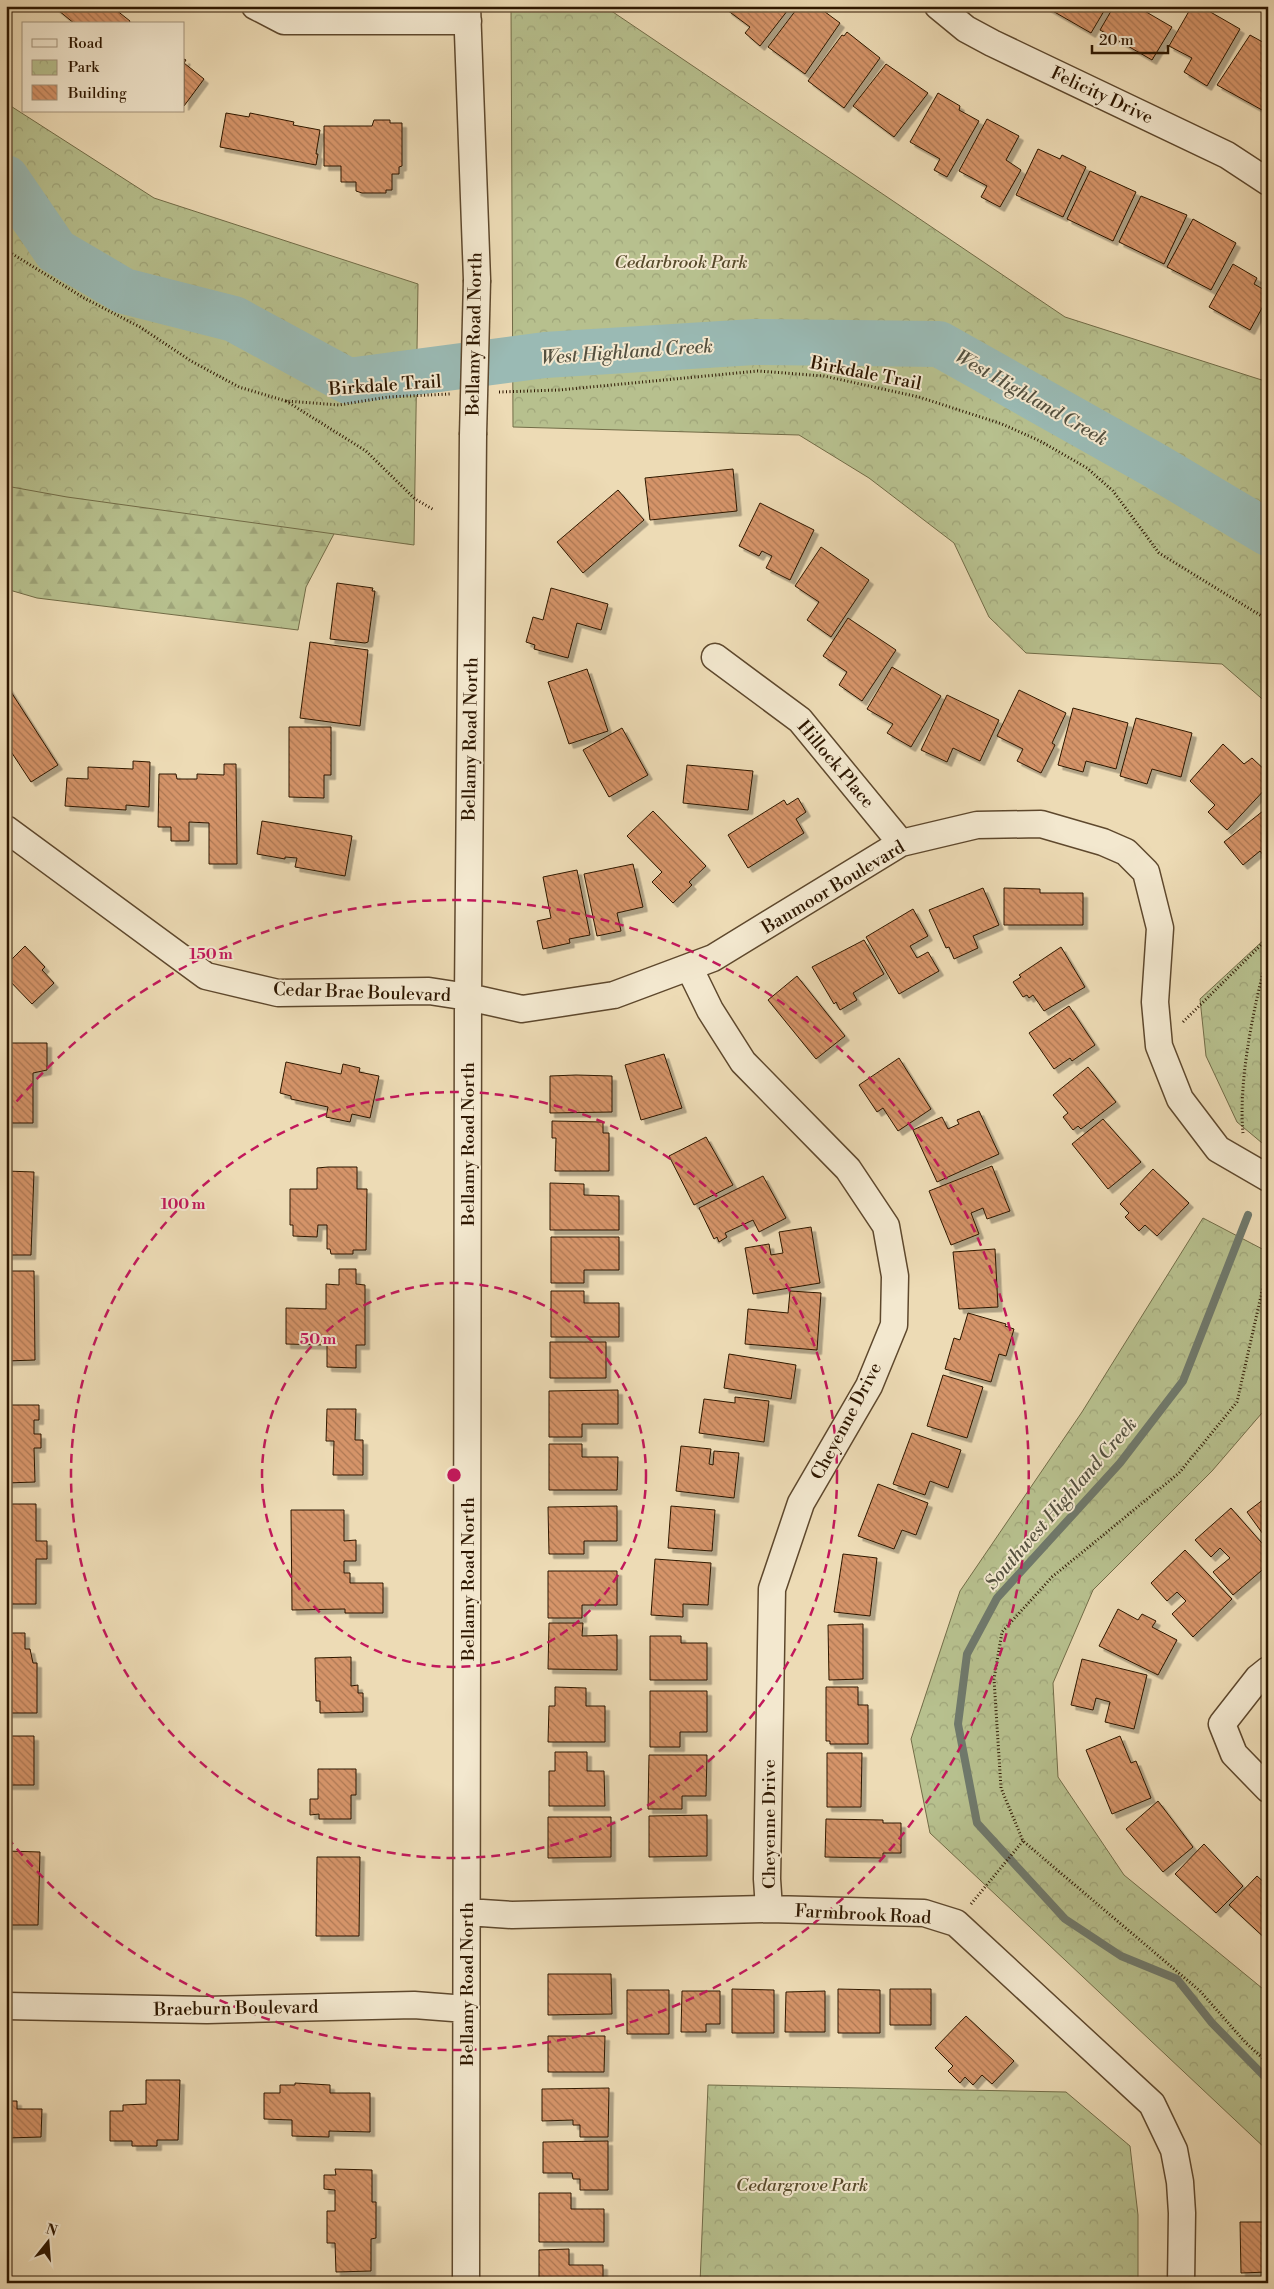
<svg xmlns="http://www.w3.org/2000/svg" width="1274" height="2289" font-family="'Libre Bodoni',serif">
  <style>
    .forest { fill: url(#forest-firs); stroke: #726c47 }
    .park { fill: url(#park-crowns); stroke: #726c47 }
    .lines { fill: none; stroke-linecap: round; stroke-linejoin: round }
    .stream { stroke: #6f796c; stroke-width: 8 }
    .river { stroke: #9abab4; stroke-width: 46 }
    .building { fill: url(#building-back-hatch); stroke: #2e1700; filter: url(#shadow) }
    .minor-casing { stroke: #5e482d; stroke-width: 29 }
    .path { stroke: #2e1700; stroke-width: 3; stroke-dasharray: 1 2.5; stroke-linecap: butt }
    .minor { stroke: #f3e8cf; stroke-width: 26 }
    .minor-bridge-casing { stroke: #5e482d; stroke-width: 29; stroke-linecap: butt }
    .minor-bridge { stroke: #f3e8cf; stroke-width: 26 }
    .ring { fill: none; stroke: #c2185b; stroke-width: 2.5; stroke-dasharray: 9 6 }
    .labels { text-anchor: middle; stroke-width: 4; stroke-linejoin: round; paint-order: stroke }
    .street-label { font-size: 18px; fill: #2e1700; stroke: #f3e8cf }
    .park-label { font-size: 18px; font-style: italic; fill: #574a2b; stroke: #f3e8cf }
    .water-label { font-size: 19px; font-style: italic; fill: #54503f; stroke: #f3e8cf }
    .centre { fill: #c2185b; stroke: #f3e8cf; stroke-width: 2.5 }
    .ring-label { font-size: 15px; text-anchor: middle; font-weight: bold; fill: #c2185b; stroke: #f3e8cf; stroke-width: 4; stroke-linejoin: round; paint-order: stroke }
  </style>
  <defs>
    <pattern id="forest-firs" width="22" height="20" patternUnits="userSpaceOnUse" patternTransform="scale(1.25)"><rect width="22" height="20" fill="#b7c08e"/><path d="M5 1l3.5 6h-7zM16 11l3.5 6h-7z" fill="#9ea479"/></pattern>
    <pattern id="park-crowns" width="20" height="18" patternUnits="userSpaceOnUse" patternTransform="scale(1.25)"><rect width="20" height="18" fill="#b7c08e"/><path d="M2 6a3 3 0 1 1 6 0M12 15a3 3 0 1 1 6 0" fill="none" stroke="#9ea479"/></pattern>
    <pattern id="building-back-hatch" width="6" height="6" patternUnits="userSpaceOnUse" patternTransform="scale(1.25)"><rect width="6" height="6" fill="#d59469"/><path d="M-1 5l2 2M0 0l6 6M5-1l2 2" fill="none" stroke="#ad7854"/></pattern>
    <filter id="shadow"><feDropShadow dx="4.5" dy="4.5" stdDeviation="0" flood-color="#0004"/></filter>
  </defs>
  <rect width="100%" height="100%" fill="#eddbb5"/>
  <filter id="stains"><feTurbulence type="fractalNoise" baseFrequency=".004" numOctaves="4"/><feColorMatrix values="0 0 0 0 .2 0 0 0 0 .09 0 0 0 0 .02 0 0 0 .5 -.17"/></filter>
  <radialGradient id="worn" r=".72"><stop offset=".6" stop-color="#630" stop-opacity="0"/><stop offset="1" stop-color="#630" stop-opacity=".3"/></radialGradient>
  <path class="forest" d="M6 420 364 477 306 587 298 630 37 598 6 589Z"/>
  <path class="park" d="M511 6H604L1065 317 1268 382V704L1222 664 1026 653 989 617 954 543 869 478 799 435 513 427Z
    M6 103 154 198 418 284 414 545 67 497 6 486Z
    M1268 936V1148L1237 1122 1206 1056 1200 999Z
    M1203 1218 1268 1252V1406L1212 1471 1093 1590 1053 1683 1058 1777 1124 1875 1268 1993V2151L930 1833 911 1739 960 1591 1082 1412Z
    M708 2085 1066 2092 1130 2146 1138 2215V2283H700Z"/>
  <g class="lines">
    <path class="stream" d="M1248 1215 1183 1381 1120 1463 997 1598 967 1654 958 1724 977 1823 1065 1919 1121 1956 1177 1979 1212 2023 1268 2080"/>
    <path class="river" d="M6 178 56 251 124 291 234 319 348 381 545 355 754 342 939 344 1154 465 1268 533"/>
  </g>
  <path class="building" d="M53 6H111L130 21 128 24H75Z
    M730 6H791L760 46 745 33 750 27 727 10Z
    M799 6H817L840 23 805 74 768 47Z
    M1044 6H1107L1091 33Z
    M1114 6H1136L1172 27 1152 60 1100 30Z
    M1192 6H1200L1240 29 1207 86 1184 72 1192 58 1169 46Z
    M847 32 880 58 844 108 808 81 842 35 844 36Z
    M1250 35 1268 45V100L1262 110 1217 85Z
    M184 59 186 60 184 63 204 79 184 106Z
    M886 64 928 93 894 137 853 106Z
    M938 93 960 106 959 110 979 121 947 177 934 170 940 159 910 142Z
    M226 113 249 117 250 113 294 122 293 125 320 130 316 154H318L316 165 220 147Z
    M987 119 1019 136 1006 160 1021 170 1000 207 981 197 987 186 959 171Z
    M374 120H390V123H402V166L399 167V174H392V190H386V193H362L356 191V182H341V166H324V126H372Z
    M1038 149 1060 159 1062 155 1086 167 1063 217 1016 195Z
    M1090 171 1136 192 1113 241 1067 219Z
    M1141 196 1187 215 1164 264 1119 242Z
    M1193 219 1236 243 1211 290 1167 267Z
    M1233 264 1257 278 1254 284 1268 292V297L1250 330 1209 307Z
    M733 469 737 511 650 520 645 478Z
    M618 490 644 520 583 573 557 542Z
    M760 503 814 530 790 580 766 568 772 556 762 551 759 556 739 546Z
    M821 547 869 580 831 637 807 620 819 602 795 586Z
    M337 583 373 588 372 591H375L368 642 365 643 330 639Z
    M551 588 608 604 601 630 577 623 568 658 534 649 535 645 526 642 533 617 543 620Z
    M848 618 896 650 862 701 839 685 847 672 823 656Z
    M310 642 368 650 360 726 300 718Z
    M892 667 941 696 911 747 887 733 893 724 867 709Z
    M587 669 608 731 569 744 548 682Z
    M6 684 58 765 31 782 6 744Z
    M1019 690 1066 713 1052 743 1055 745 1041 773 1017 761 1023 749 997 736Z
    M947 695 999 720 980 761 953 748 947 762 921 750Z
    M1073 708 1128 723 1116 769 1086 761 1083 772 1058 765Z
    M1136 718 1192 733 1181 777 1152 769 1147 784 1120 776Z
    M289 727H331V775H324V798L289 797Z
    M622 728 648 775 609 797 583 750Z
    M1223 744 1244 764 1252 758 1268 773V786L1227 830 1208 812 1215 805 1190 781Z
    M133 761 150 762 149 807 126 805V810L65 806 67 778 88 779V767L133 769Z
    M224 764H236L237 864H209V823L189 822V841H171V827H158L159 774H176L177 779H197V774L224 775Z
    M687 765 753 771 748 810 683 803Z
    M798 798 806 812 796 819 804 833 748 868 728 835 784 800 787 805Z
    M1268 807V861L1260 851 1243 865 1224 842Z
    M653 811 706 866 689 882 692 885 673 903 652 882 662 872 627 836Z
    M262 821 352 836 345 876 295 867 297 858 285 857V859L257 854Z
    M633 864 643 907 617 913 621 931 597 936 584 874Z
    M577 870 590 935 569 939 570 943 543 949 537 921 551 918 543 877Z
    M983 888 999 925 973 936 978 948 954 959 949 947 946 948 929 910Z
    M1004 888 1040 889V893H1083V925H1004Z
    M913 909 928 936 910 946 917 958 928 952 939 971 899 994 866 937Z
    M864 940 884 974 853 993 857 1000 840 1010 836 1002 834 1004 812 967Z
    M25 946 45 967 42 970 54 983 32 1004 6 977V965Z
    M1061 947 1085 987 1044 1011 1033 995 1029 998 1027 995 1023 997 1013 982 1021 977 1019 975Z
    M797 976 845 1036 816 1059 768 1000Z
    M1069 1006 1095 1045 1072 1061 1070 1058 1054 1069 1029 1033Z
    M6 1043H47V1070L33 1073V1123H6Z
    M664 1054 682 1108 641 1120 625 1065Z
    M899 1058 931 1109 898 1131 883 1108 877 1112 859 1085Z
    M286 1062 341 1074 343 1064 360 1068 359 1072 379 1076 370 1118 352 1114 350 1122 326 1117 328 1107 291 1099V1096L280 1093Z
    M1088 1067 1116 1102 1081 1129 1078 1126 1073 1130 1063 1117 1068 1113 1053 1095Z
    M576 1075 612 1076V1112L550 1113V1076Z
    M979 1111 999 1154 937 1182 913 1130 942 1117 948 1129 959 1124 957 1120Z
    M1103 1119 1141 1162 1108 1189 1072 1144Z
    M552 1121 603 1122V1133H609V1171H555L556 1138H552Z
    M706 1137 733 1185 694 1205 669 1156Z
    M992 1166 1010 1211 987 1219 983 1208 971 1213 979 1234 951 1245 929 1191Z
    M328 1167H357V1189H367L366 1250H353V1254H331L330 1249H327V1225H318L317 1237 293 1236V1225H290V1189H317V1168Z
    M1153 1169 1189 1203 1157 1236 1145 1225 1139 1231 1125 1217 1129 1213 1120 1204Z
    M6 1171 34 1172 31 1255H6Z
    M763 1176 786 1218 759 1232 753 1220 725 1233 727 1237 719 1242 717 1237 714 1239 699 1208Z
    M550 1183 584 1184V1195L619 1196V1230H550Z
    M811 1227 820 1283 753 1294 745 1248 769 1244 771 1255 783 1253 779 1232Z
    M551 1237H619V1270H584V1283H551Z
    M995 1249 998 1307 959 1309 953 1252Z
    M339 1269H356V1284L365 1285V1345H356V1368L327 1367V1345L286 1344V1308L326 1309V1284L339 1285Z
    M6 1271H34L35 1360 6 1361Z
    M551 1291H584V1303H619V1337H551Z
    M790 1291 821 1293 817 1350 745 1344 748 1309 788 1313Z
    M968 1313 1006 1324 1005 1326 1014 1329 1006 1356 999 1354 991 1382 945 1369 954 1338 960 1340Z
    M550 1342H606V1378H550Z
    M729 1354 796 1365 791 1399 724 1388Z
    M943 1375 983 1387 967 1438 927 1426Z
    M618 1390V1424H582V1437H549V1391Z
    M735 1397 769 1401 764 1442 699 1433 704 1399 735 1403Z
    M6 1405H39V1420H34V1434H41V1448H34L35 1482 6 1483Z
    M327 1409H356L355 1440H363V1475H333L334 1441H326Z
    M912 1433 961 1450 948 1488 930 1481 925 1495 893 1484Z
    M549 1444H582V1457H618L617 1490H549Z
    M681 1446 711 1449 709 1464 713 1465 714 1451 739 1453 734 1498 676 1491Z
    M878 1484 928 1503 916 1535 902 1530 894 1549 858 1536Z
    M1268 1496V1541L1247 1512Z
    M6 1504H36V1541H47V1559H36V1604H6Z
    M617 1506V1541H584V1554H549L548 1507Z
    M671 1506 715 1510 712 1551 668 1548Z
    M1231 1508 1268 1550V1565L1233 1595 1213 1572 1230 1558 1220 1548 1211 1557 1195 1540Z
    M291 1510H344V1541L356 1540V1561H344V1573H350V1583H383V1613H345V1609L292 1610Z
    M1185 1550 1232 1599 1193 1637 1172 1614 1186 1601 1177 1592 1167 1601 1151 1583Z
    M843 1554 877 1558 870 1616 834 1612Z
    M655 1559 711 1563 708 1605 683 1604V1617L651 1615Z
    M548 1571H617V1605H582V1618H548Z
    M1118 1609 1138 1620 1142 1614 1156 1621 1152 1627 1177 1640 1158 1675 1099 1646Z
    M549 1623H583L582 1636 617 1635V1670L548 1669Z
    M863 1624V1679L829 1680 828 1625Z
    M6 1633H25V1649H30L33 1663H37V1713H6V1662L12 1663V1651L6 1652Z
    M650 1636H681V1643H707V1680H650Z
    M351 1657V1686L358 1685V1693H363V1712L320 1713V1701H316L315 1658Z
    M1082 1659 1147 1675 1134 1729 1105 1722 1110 1702 1096 1698 1093 1710 1071 1705Z
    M555 1687 586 1688V1706H605V1742H548L549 1706H555Z
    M826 1687H858V1705H868V1744H830V1741H826Z
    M650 1691H707V1732H680V1747H650Z
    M6 1736H34V1785H6Z
    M1120 1736 1131 1763 1136 1761 1151 1798 1112 1814 1086 1750Z
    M555 1752H587V1771H604L605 1806H549V1771H555Z
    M827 1753H862L861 1807H827Z
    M649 1755H707L706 1796H682V1809H648Z
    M318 1769H356V1795H351V1819H319V1814L310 1815V1799H318Z
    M1158 1801 1193 1847 1163 1872 1126 1829Z
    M707 1815V1856L649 1857V1816Z
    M548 1817H611V1857L548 1858Z
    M826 1819 883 1820V1823H901V1853H883V1858L825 1857Z
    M1204 1844 1243 1886 1216 1913 1175 1874Z
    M6 1851 40 1852 38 1925H6Z
    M317 1857H360L359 1936H316Z
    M1257 1876 1267 1885 1264 1888 1268 1892V1941L1229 1905Z
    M548 1974H611L612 2014 548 2015Z
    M732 1989 774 1990V2033H732Z
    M838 1989 880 1990V2033H838Z
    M890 1989H931V2025H890Z
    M627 1990H669V2034H627Z
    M682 1991H720V2024H706V2032H681Z
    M825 1991V2032H785L786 1992Z
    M966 2016 1014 2061 992 2084 982 2075 973 2085 965 2077 960 2083 948 2071 953 2066 935 2048Z
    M548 2036H605L604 2072H548Z
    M146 2080H180L178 2140H157V2146H132V2141H110V2111H123V2105L146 2104Z
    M295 2083 330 2085V2093H370V2132L329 2131V2137L292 2136V2120L264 2119V2093H280V2085H295Z
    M609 2088 608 2137H580V2125H573V2120L542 2121V2089Z
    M6 2101H17V2109H42L41 2137 6 2138Z
    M608 2141V2190H580V2179H573L572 2173H543V2142Z
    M335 2169 372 2170V2202H376V2238L371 2239V2271L336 2272 335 2243H327V2211H335V2190L324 2189V2175H336Z
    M539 2193H571V2209H604V2242H539Z
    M1240 2222H1268V2272L1241 2273Z
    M569 2249V2265H603V2283H539V2250Z"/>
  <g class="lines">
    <g class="minor-casing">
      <path id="minor" d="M255 6 284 21H468
        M467 6 477 280
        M938 6 966 29 992 43 1227 155 1268 182
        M715 657 800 720 901 843
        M6 829 206 976 278 993 429 991 468 997 522 1009 614 995 713 958 901 843 977 825 1041 824 1103 842 1126 852 1146 872 1160 928 1155 1002 1159 1046 1180 1099 1218 1149 1268 1178
        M689 967 710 1010 743 1062 848 1169 886 1226 895 1276 894 1325 869 1386 801 1503 772 1589 767 1879 769 1909
        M1268 1670 1258 1678 1222 1724 1234 1754 1268 1789
        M467 1912 512 1915 769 1909 924 1913 956 1923 1152 2104 1174 2150 1180 2182 1182 2213 1181 2283
        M6 2006 207 2010 414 2005 466 2009
        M466 2283 468 997 473 435"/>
    </g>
    <path class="path" d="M6 250 84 298 140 327 191 361 239 387 286 401 339 405 388 397 450 394
      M499 392 559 390 758 371 824 376 919 397 1002 424 1040 441 1087 468 1113 491 1159 553 1268 620
      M286 401 366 451 415 499 434 510
      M1183 1022 1268 938
      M1243 1133C1238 1082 1254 1004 1268 954
      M1268 1265 1237 1402 1179 1473 1052 1577 1002 1632 994 1679 1001 1788 1023 1841 1200 1991 1246 2043 1268 2063
      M971 1904 1023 1841"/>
    <use href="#minor" class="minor"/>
    <g class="minor-bridge-casing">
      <path id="minor-bridge" d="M473 435 477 280"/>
    </g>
    <use href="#minor-bridge" class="minor-bridge"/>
  </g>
  <g class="ring">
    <circle cx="454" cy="1475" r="192"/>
    <circle cx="454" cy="1475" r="383"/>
    <path d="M7 1113A575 575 0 1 1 7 1837"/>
  </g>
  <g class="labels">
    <g class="street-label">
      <text transform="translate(1102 95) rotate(25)" y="6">Felicity Drive</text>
      <text transform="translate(474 334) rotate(-89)" y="6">Bellamy Road North</text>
      <text transform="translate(866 373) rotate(11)" y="6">Birkdale Trail</text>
      <text transform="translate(385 385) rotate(-4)" y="6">Birkdale Trail</text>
      <text transform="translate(470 739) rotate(-89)" y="6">Bellamy Road North</text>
      <text transform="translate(836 764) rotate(50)" y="6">Hillock Place</text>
      <text transform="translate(833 887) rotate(-31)" y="6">Banmoor Boulevard</text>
      <text transform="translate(362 992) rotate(2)" y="6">Cedar Brae Boulevard</text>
      <text transform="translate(468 1144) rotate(-90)" y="6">Bellamy Road North</text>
      <text transform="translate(846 1421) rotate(-62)" y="6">Cheyenne Drive</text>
      <text transform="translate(468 1579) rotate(-90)" y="6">Bellamy Road North</text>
      <text transform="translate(769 1824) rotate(-90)" y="6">Cheyenne Drive</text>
      <text transform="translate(863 1914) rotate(3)" y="6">Farmbrook Road</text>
      <text transform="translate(467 1984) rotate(-90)" y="6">Bellamy Road North</text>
      <text transform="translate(236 2008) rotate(-1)" y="6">Braeburn Boulevard</text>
    </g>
    <g class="park-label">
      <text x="681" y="268">Cedarbrook Park</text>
      <text x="802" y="2191">Cedargrove Park</text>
    </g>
    <g class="water-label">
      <text transform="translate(627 351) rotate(-4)" y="7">West Highland Creek</text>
      <text transform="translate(1032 397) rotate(30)" y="7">West Highland Creek</text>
      <text transform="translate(1060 1503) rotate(-49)" y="7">Southwest Highland Creek</text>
    </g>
  </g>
  <circle cx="454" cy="1475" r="8" class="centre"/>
  <g class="ring-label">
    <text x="211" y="959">150 m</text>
    <text x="183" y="1209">100 m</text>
    <text x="318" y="1344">50 m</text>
  </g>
  <rect width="1274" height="2289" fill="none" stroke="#eddbb5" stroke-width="25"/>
  <rect x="8" y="8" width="1259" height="2274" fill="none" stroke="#2e1700" stroke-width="2.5"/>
  <rect x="12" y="12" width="1249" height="2264" fill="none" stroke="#2e1700"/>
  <rect x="22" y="22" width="162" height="90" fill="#f3e8cf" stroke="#a4947c"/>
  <rect x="32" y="39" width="25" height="8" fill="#f3e8cf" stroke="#a4947c"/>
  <text x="68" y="48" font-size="15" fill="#2e1700">Road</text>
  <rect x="32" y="60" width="25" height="15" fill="url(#park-crowns)" stroke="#a4947c"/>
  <text x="68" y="72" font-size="15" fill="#2e1700">Park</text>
  <rect x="32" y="85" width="25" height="15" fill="url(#building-back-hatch)" stroke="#a4947c"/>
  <text x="68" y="98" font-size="15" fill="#2e1700">Building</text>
  <g transform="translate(48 2242) rotate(17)" stroke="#f3e8cf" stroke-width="4" paint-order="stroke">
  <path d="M0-4L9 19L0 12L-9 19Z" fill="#2e1700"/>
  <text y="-8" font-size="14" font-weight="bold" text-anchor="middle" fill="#2e1700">N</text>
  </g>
  <path d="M1092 45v8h76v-8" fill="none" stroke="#2e1700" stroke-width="2.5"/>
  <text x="1099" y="45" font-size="15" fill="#2e1700" stroke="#f3e8cf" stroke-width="4" paint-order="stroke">20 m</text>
  <rect width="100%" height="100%" filter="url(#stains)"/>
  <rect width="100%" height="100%" fill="url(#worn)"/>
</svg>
